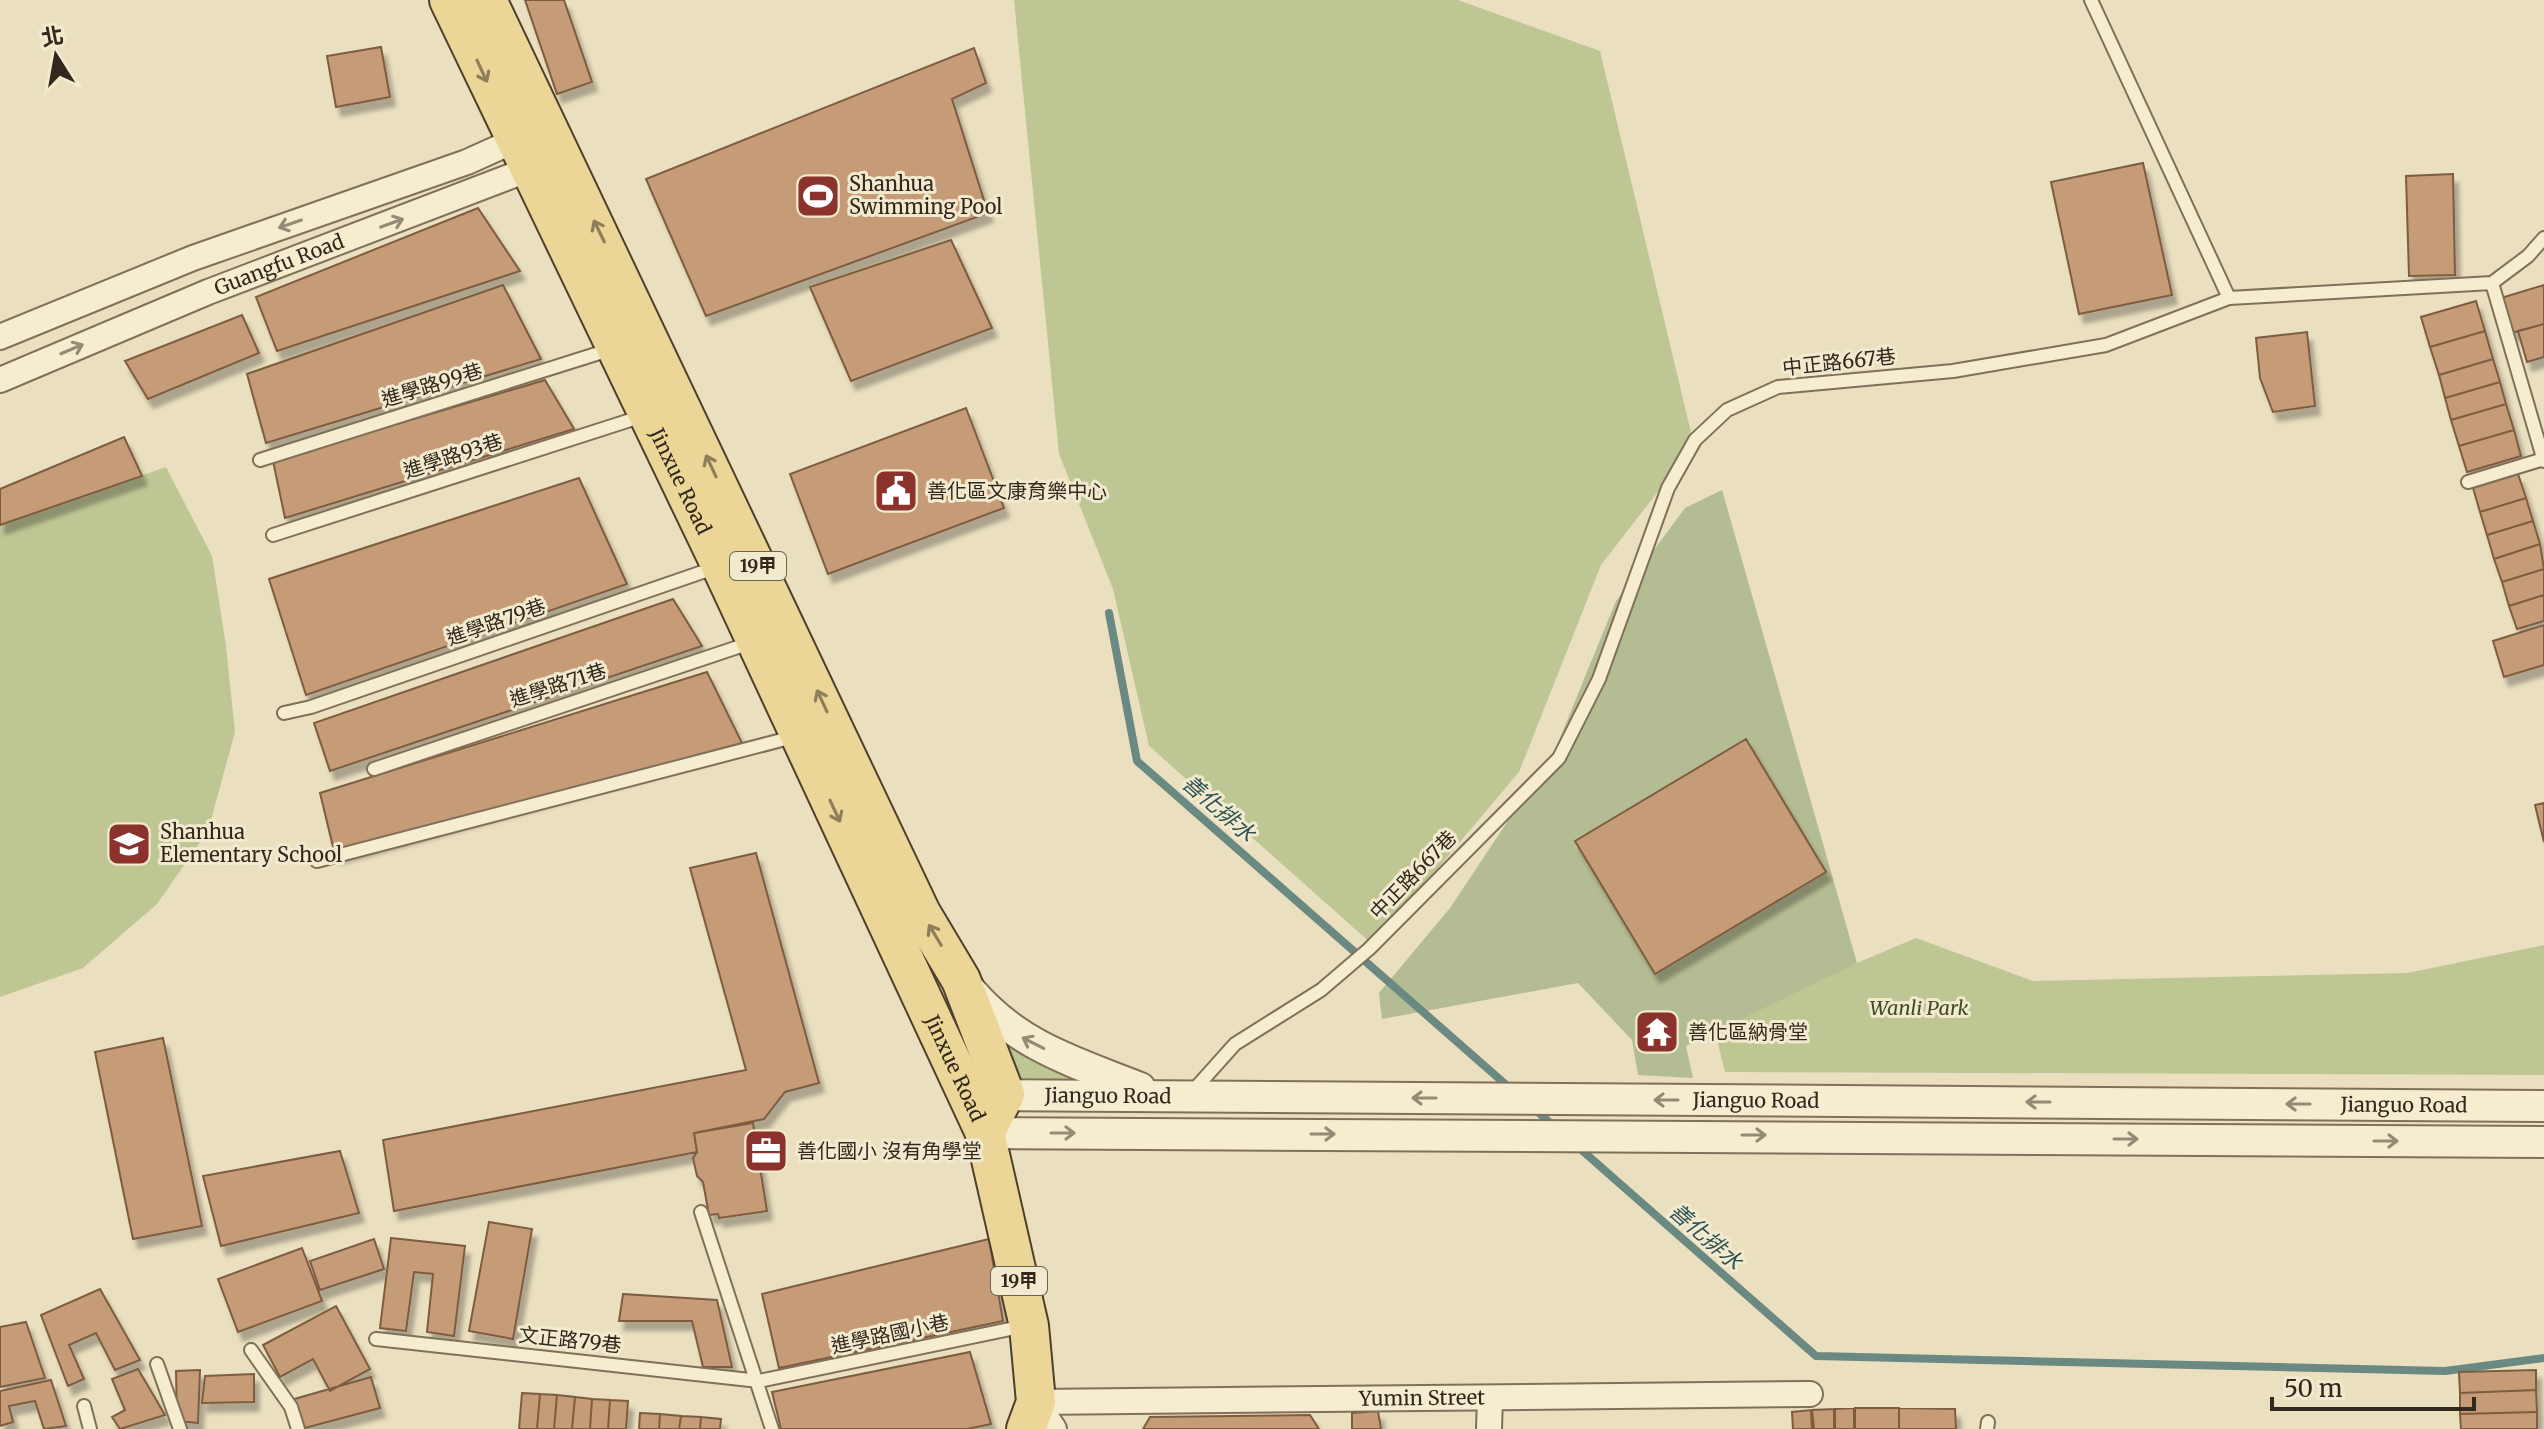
<svg xmlns="http://www.w3.org/2000/svg" width="2544" height="1429" font-family="Merriweather,'Noto Sans TC',serif">
  <style>
    .green { fill: #bec794 }
    .cemetery { fill: #b4bc93 }
    .lines { fill: none; stroke-linecap: round; stroke-linejoin: round }
    .stream { stroke: #6a8983; stroke-width: 8 }
    .building { fill: #c59c77; stroke: #7e5c40; stroke-width: 2; filter: url(#shadow) }
    .service-casing { stroke: #817059; stroke-width: 16 }
    .minor-casing { stroke: #817059; stroke-width: 28 }
    .tertiary-casing { stroke: #817059; stroke-width: 34 }
    .primary-casing { stroke: #4f3f2d; stroke-width: 42 }
    .service { stroke: #f6edd1; stroke-width: 12 }
    .minor { stroke: #f6edd1; stroke-width: 24 }
    .tertiary { stroke: #f6edd1; stroke-width: 30 }
    .primary { stroke: #ebd698; stroke-width: 38 }
    .oneway { stroke: #8e7f5a }
    .oneway2 { stroke: #948a76 }
    .labels { text-anchor: middle; stroke-width: 6; stroke-linejoin: round; paint-order: stroke }
    .shield { fill: #f2eace; stroke: #6c6251; stroke-width: 2 }
    .shield-label { font-size: 18px; font-weight: bold; fill: #32281c }
    .poi-label { font-size: 20px; fill: #32281c; stroke: #f2eace; text-anchor: start }
    .street-label { font-size: 20px; fill: #32281c; stroke: #f2eace }
    .park-label { font-size: 20px; font-style: italic; fill: #404c24; stroke: #f2eace }
    .water-label { font-size: 22px; font-style: italic; fill: #2c5050; stroke: #f2eace }
  </style>
  <defs>
    <filter id="shadow"><feDropShadow dx="5" dy="9" stdDeviation="2" flood-color="#0004"/></filter>
  </defs>
  <rect width="100%" height="100%" fill="#eadfbf"/>
  <path class="green" d="M1014 0H1458L1600 51 1694 445 1601 565 1519 772 1373 945 1149 746 1113 589 1059 454Z
    M166 467 212 556 226 646 235 732 208 831 157 904 83 968 0 997V525Z
    M1916 938 2033 981 2407 973 2544 945V1075L1725 1072 1713 1024Z
    M993 1017 1157 1095 1005 1094Z"/>
  <path class="cemetery" d="M1722 490 1857 963 1686 1046 1693 1078 1638 1075 1632 1040 1578 983 1382 1019 1379 993 1450 908 1555 750 1616 601 1685 508Z"/>
  <g class="lines">
    <path class="stream" d="M1109 613 1137 761 1512 1090
      M1532 1107 1555 1127
      M1577 1146 1816 1356 2445 1371 2544 1358"/>
  </g>
  <path class="building" d="M525 0H564L592 82 557 94Z
    M381 47 390 97 336 107 327 56Z
    M974 48 986 83 952 99 988 213 706 316 646 179Z
    M2143 163 2172 295 2079 314 2051 182Z
    M2453 174 2455 275 2409 276 2406 176Z
    M478 208 520 271 277 351 256 297Z
    M951 240 992 328 851 381 810 287Z
    M503 285 541 359 266 443 247 374Z
    M2544 285V324L2512 333 2501 298Z
    M2476 301 2485 331 2430 347 2421 317Z
    M242 315 259 353 148 399 125 361Z
    M2544 324V357L2527 362 2518 331Z
    M2485 331 2493 359 2439 375 2430 347Z
    M2307 332 2315 406 2273 412 2260 378 2256 338Z
    M2493 359 2500 382 2445 398 2439 375Z
    M545 380 574 429 285 518 273 461Z
    M2500 382 2506 404 2451 420 2445 398Z
    M2506 404 2514 430 2459 446 2451 420Z
    M966 408 1004 508 828 574 790 474Z
    M2514 430 2521 456 2467 472 2459 446Z
    M124 437 142 476 0 525V489Z
    M2518 474 2526 498 2480 512 2473 488Z
    M579 478 627 584 306 695 269 579Z
    M2526 498 2533 521 2487 535 2480 512Z
    M2533 521 2540 544 2494 559 2487 535Z
    M2540 544 2544 569 2502 582 2494 559Z
    M2544 569V595L2509 606 2502 582Z
    M2544 595V621L2517 629 2509 606Z
    M673 599 702 646 330 771 314 723Z
    M2544 625V665L2504 677 2493 641Z
    M707 672 742 743 335 855 320 793Z
    M1746 739 1826 872 1655 974 1575 841Z
    M2544 803V842L2535 805Z
    M756 853 819 1083 785 1092 764 1119 694 1133 697 1152 394 1211 383 1140 746 1070 690 868Z
    M163 1038 202 1226 133 1239 95 1052Z
    M753 1123 767 1211 719 1218 718 1214 709 1215 703 1182 697 1176 693 1158 697 1152 694 1133Z
    M340 1151 359 1213 221 1246 203 1176Z
    M489 1222 532 1229 513 1339 469 1331Z
    M391 1238 465 1246 454 1336 427 1332 433 1274 414 1272 406 1331 380 1328Z
    M374 1239 384 1269 320 1290 310 1261Z
    M989 1239 1003 1321 779 1368 762 1294Z
    M302 1248 322 1301 238 1332 218 1279Z
    M100 1289 140 1360 115 1370 96 1333 69 1345 84 1379 68 1386 41 1315Z
    M623 1294 717 1300 732 1367H703L692 1321H619Z
    M336 1306 370 1369 330 1391 313 1359 280 1377 263 1345Z
    M26 1322 45 1378 0 1387V1327Z
    M970 1352 991 1424 967 1429H781L772 1392Z
    M138 1369 165 1415 120 1429 112 1417 125 1410 112 1379Z
    M200 1370 198 1423 177 1421 176 1371Z
    M2536 1370V1390L2460 1393 2459 1372Z
    M254 1374V1402L202 1403 205 1376Z
    M371 1377 380 1408 301 1429 291 1400Z
    M51 1380 66 1426 44 1429 35 1401 9 1406 13 1422 0 1426V1391Z
    M2536 1390 2537 1412 2460 1414V1393Z
    M522 1393 540 1394 537 1429H519Z
    M540 1394 557 1395 554 1429H537Z
    M557 1395 575 1397 572 1429H554Z
    M575 1397 592 1399 590 1429H572Z
    M592 1399 610 1400 608 1429H590Z
    M610 1400 628 1401 626 1429H608Z
    M1854 1408V1429H1835V1409Z
    M1855 1408H1899V1429H1855Z
    M1899 1408 1955 1409 1956 1429H1899Z
    M1834 1409V1429H1814L1812 1410Z
    M1811 1410 1812 1429H1793L1792 1412Z
    M1378 1411 1381 1429H1352V1413Z
    M2537 1412V1429H2461L2460 1414Z
    M640 1413 660 1414 659 1429H639Z
    M660 1414 681 1416 679 1429H659Z
    M1310 1415 1319 1429H1143L1150 1417Z
    M681 1416 701 1417 700 1429H679Z
    M701 1417 721 1419 720 1429H700Z"/>
  <g class="lines">
    <g class="service-casing">
      <path id="service" d="M2091 0 2229 298
        M2492 283 2544 461
        M260 460 612 349
        M2468 482 2544 459
        M273 535 643 416
        M284 713 311 707 717 567
        M374 769 750 643
        M317 861 797 736
        M1192 1092 1235 1044 1321 990 1369 949 1559 758 1599 679 1668 488 1695 440 1727 410 1778 387 1953 371 2106 345 2229 298 2492 283 2528 256 2544 238
        M701 1212 772 1429
        M376 1339 759 1381 1025 1326
        M251 1350 291 1407 298 1429
        M157 1364 180 1429
        M84 1406 90 1429
        M1987 1429 1988 1422"/>
    </g>
    <g class="minor-casing">
      <g id="minor">
        <path d="M0 337 193 258 467 162 529 134"/>
        <path id="s1" d="M0 380 208 292 540 165"/>
        <path id="s2" d="M1036 1402 1810 1394"/>
        <path d="M1036 1402 1054 1429"/>
        <path d="M1489 1429 1490 1398"/>
      </g>
    </g>
    <g class="tertiary-casing">
      <g id="tertiary">
        <path d="M970 990C1017 1046 1074 1062 1140 1088"/>
        <path id="s3" d="M984 1095 2544 1106"/>
        <path d="M985 1133 2544 1142"/>
      </g>
    </g>
    <g class="primary-casing">
      <g id="primary">
        <path id="s4" d="M449 0 721 566 985 1133 1029 1326 1036 1402 1026 1429"/>
        <path d="M487 0 921 913 961 980 1005 1094 985 1133"/>
      </g>
    </g>
    <use href="#service" class="service"/>
    <use href="#minor" class="minor"/>
    <use href="#tertiary" class="tertiary"/>
    <use href="#primary" class="primary"/>
  </g>
  <defs><path id="oneway-shaft" d="M-6 0H5M1.5-3L5.5 0L1.5 3" fill="none" stroke-width="1.6" stroke-linecap="round" stroke-linejoin="round" transform="scale(2)"/></defs>
  <g class="oneway">
    <use href="#oneway-shaft" transform="translate(482 71) rotate(65)"/>
    <use href="#oneway-shaft" transform="translate(599 231) rotate(-116)"/>
    <use href="#oneway-shaft" transform="translate(711 466) rotate(-115)"/>
    <use href="#oneway-shaft" transform="translate(822 701) rotate(-115)"/>
    <use href="#oneway-shaft" transform="translate(835 811) rotate(65)"/>
    <use href="#oneway-shaft" transform="translate(935 935) rotate(-121)"/>
  </g>
  <g class="oneway2">
    <use href="#oneway-shaft" transform="translate(392 223) rotate(-20)"/>
    <use href="#oneway-shaft" transform="translate(290 224) rotate(161)"/>
    <use href="#oneway-shaft" transform="translate(72 349) rotate(-23)"/>
    <use href="#oneway-shaft" transform="translate(1033 1043) rotate(-153)"/>
    <use href="#oneway-shaft" transform="translate(1424 1098) rotate(-180)"/>
    <use href="#oneway-shaft" transform="translate(1666 1100) rotate(-180)"/>
    <use href="#oneway-shaft" transform="translate(2038 1102) rotate(-180)"/>
    <use href="#oneway-shaft" transform="translate(2298 1104) rotate(-180)"/>
    <use href="#oneway-shaft" transform="translate(1063 1133)"/>
    <use href="#oneway-shaft" transform="translate(1323 1134)"/>
    <use href="#oneway-shaft" transform="translate(1754 1135)"/>
    <use href="#oneway-shaft" transform="translate(2126 1139)"/>
    <use href="#oneway-shaft" transform="translate(2386 1141)"/>
  </g>
  <defs>
    <g id="stadium-square" transform="scale(2.3)"><rect x="-9" y="-9" width="18" height="18" rx="4" fill="#8b322d" stroke="#f2eace"/><path d="M0-5a6.5 5 0 1 0 0 10a6.5 5 0 1 0 0-10ZM-3.5-1.8h7v3.6h-7Z" fill="#fff"/></g>
    <g id="civic-square" transform="scale(2.3)"><rect x="-9" y="-9" width="18" height="18" rx="4" fill="#8b322d" stroke="#f2eace"/><path d="M-.6-6.5H3V-4.5H.6V-3L4-1V1h2V6H-6V1h2V-1L-.6-3ZM-1.2 2.5V6h2.4V2.5Z" fill="#fff"/></g>
    <g id="school-square" transform="scale(2.3)"><rect x="-9" y="-9" width="18" height="18" rx="4" fill="#8b322d" stroke="#f2eace"/><path d="M0-5L7-2L0 1L-7-2ZM-4 1L0 2.5L4 1V4Q0 6-4 4Z" fill="#fff"/></g>
    <g id="temple-square" transform="scale(2.3)"><rect x="-9" y="-9" width="18" height="18" rx="4" fill="#8b322d" stroke="#f2eace"/><path d="M0-6L5-2H3V0L6.5 2.5H4V6H1.5V3h-3V6H-4V2.5H-6.5L-3 0V-2H-5Z" fill="#fff"/></g>
    <g id="office-square" transform="scale(2.3)"><rect x="-9" y="-9" width="18" height="18" rx="4" fill="#8b322d" stroke="#f2eace"/><path d="M-6-3h4V-5.5h4V-3h4V5H-6ZM-1-4.5V-3h2v-1.5ZM-6 0V1H6V0Z" fill="#fff"/></g>
  </defs>
  <g fill-rule="evenodd">
    <use href="#stadium-square" x="818" y="196"/>
    <use href="#civic-square" x="896" y="491"/>
    <use href="#school-square" x="129" y="844"/>
    <use href="#temple-square" x="1657" y="1032"/>
    <use href="#office-square" x="766" y="1151"/>
  </g>
  <g class="labels">
    <g class="shield">
      <rect x="730" y="552" width="56" height="28" rx="6"/>
      <rect x="991" y="1267" width="56" height="28" rx="6"/>
    </g>
    <g class="shield-label">
      <text x="758" y="572">19甲</text>
      <text x="1019" y="1287">19甲</text>
    </g>
    <g class="poi-label">
      <text x="849" y="191">Shanhua<tspan x="849" dy="23">Swimming Pool</tspan></text>
      <text x="927" y="498">善化區文康育樂中心</text>
      <text x="160" y="839">Shanhua<tspan x="160" dy="23">Elementary School</tspan></text>
      <text x="1688" y="1039">善化區納骨堂</text>
      <text x="797" y="1158">善化國小 沒有角學堂</text>
    </g>
    <g class="street-label">
      <text dy="7" stroke="none"><textPath href="#s1" startOffset="302">Guangfu Road</textPath></text>
      <text transform="translate(1839 362) rotate(-6)" y="7">中正路667巷</text>
      <text transform="translate(432 385) rotate(-17)" y="7">進學路99巷</text>
      <text transform="translate(453 456) rotate(-18)" y="7">進學路93巷</text>
      <text dy="7" stroke="none"><textPath href="#s4" startOffset="534">Jinxue Road</textPath></text>
      <text transform="translate(496 622) rotate(-19)" y="7">進學路79巷</text>
      <text transform="translate(558 685) rotate(-18)" y="7">進學路71巷</text>
      <text transform="translate(1413 875) rotate(-46)" y="7">中正路667巷</text>
      <text dy="7" stroke="none"><textPath href="#s4" startOffset="1182">Jinxue Road</textPath></text>
      <text dy="7" stroke="none"><textPath href="#s3" startOffset="124">Jianguo Road</textPath></text>
      <text dy="7" stroke="none"><textPath href="#s3" startOffset="772">Jianguo Road</textPath></text>
      <text dy="7" stroke="none"><textPath href="#s3" startOffset="1420">Jianguo Road</textPath></text>
      <text transform="translate(890 1334) rotate(-12)" y="7">進學路國小巷</text>
      <text transform="translate(570 1340) rotate(6)" y="7">文正路79巷</text>
      <text dy="7" stroke="none"><textPath href="#s2" startOffset="386">Yumin Street</textPath></text>
    </g>
    <g class="park-label">
      <text x="1919" y="1015">Wanli Park</text>
    </g>
    <g class="water-label">
      <text transform="translate(1219 808) rotate(41)" y="8">善化排水</text>
      <text transform="translate(1706 1236) rotate(41)" y="8">善化排水</text>
    </g>
  </g>
  <g transform="translate(56 56) rotate(349)" stroke="#f2eace" stroke-width="6" paint-order="stroke">
  <path d="M0-6L14 30L0 20L-14 30Z" fill="#32281c"/>
  <text y="-12" font-size="22" font-weight="bold" text-anchor="middle" fill="#32281c">北</text>
  </g>
  <path d="M2272 1397v12h202v-12" fill="none" stroke="#32281c" stroke-width="4"/>
  <text x="2284" y="1397" font-size="24" fill="#32281c" stroke="#f2eace" stroke-width="6" paint-order="stroke">50 m</text>
</svg>
